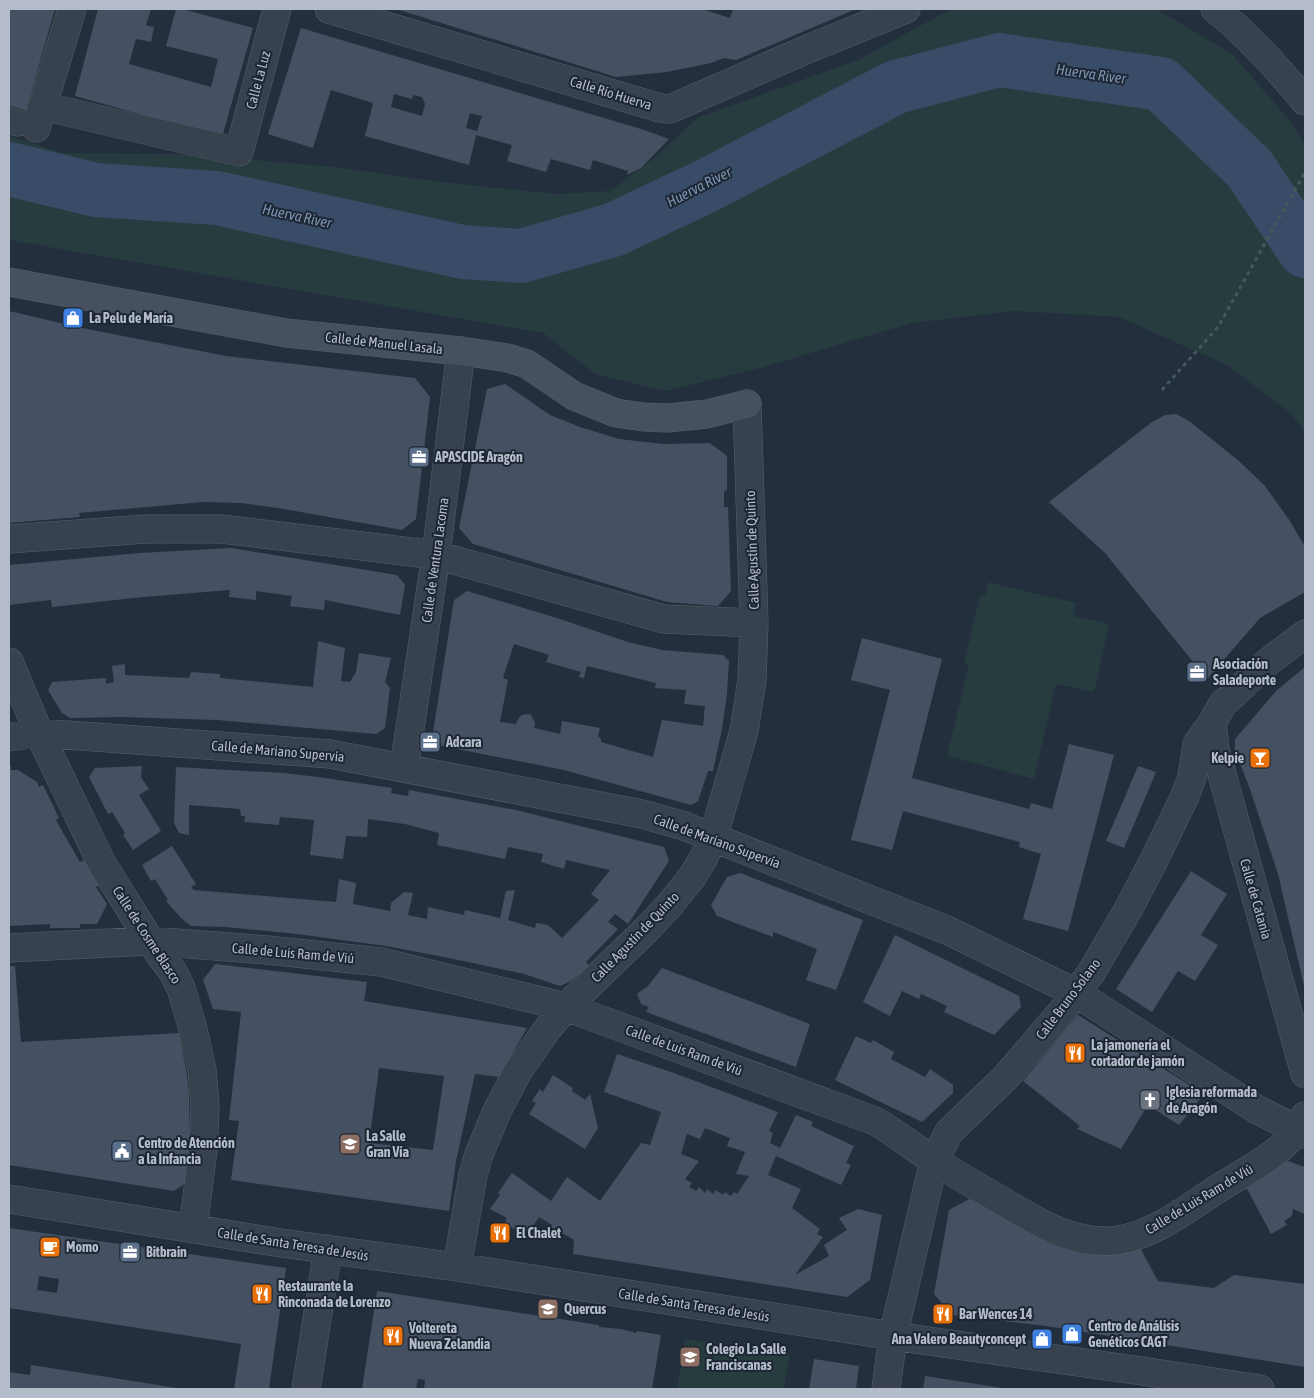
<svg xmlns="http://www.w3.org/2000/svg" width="1314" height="1398" font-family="'Asap Condensed',sans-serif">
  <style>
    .green { fill: #263c3f }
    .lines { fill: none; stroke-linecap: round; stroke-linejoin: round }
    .river { stroke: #394c67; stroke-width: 54 }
    .building { fill: #455162; fill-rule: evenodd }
    .street-casing { stroke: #565f6c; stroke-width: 29 }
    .secondary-casing { stroke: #565f6c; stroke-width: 29 }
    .path { stroke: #44595c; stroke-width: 3; stroke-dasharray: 4 4; stroke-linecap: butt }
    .street { stroke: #38414e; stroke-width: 28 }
    .secondary { stroke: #465061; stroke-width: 28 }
    .labels { text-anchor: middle; stroke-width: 4; stroke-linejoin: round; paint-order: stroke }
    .street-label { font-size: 14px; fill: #b4bcc9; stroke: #1d2633 }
    .poi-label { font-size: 14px; font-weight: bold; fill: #b4bcc9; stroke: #1d2633; text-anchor: start }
    .water-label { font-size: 15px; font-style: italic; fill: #7c92b1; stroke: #1d2633 }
  </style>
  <rect width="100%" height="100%" fill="#242f3e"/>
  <path class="green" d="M955 9H1156L1231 53 1292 123 1305 144V432L1291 414 1229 366 1119 317 1014 311 912 323 760 368 666 391 595 374 543 333 9 240V136L63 153 184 154 335 167 433 181 556 194 610 191 657 156 697 118 858 60 949 10Z
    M988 582 1076 603 1073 616 1109 624 1094 692 1056 684 1034 779 947 756 969 664 964 663 980 595 985 596Z
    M685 1339 789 1355 784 1389H677Z"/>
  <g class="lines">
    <path class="river" d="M9 169 96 190 217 198 463 252 521 256 613 230 706 186 896 87 999 60 1161 84 1249 168 1305 251"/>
  </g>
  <path class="building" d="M9 9H55L25 114 9 110Z
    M98 9H151L146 25 154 27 151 42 136 39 129 64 211 87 218 59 166 46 176 9H182L253 28 222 137 75 96Z
    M396 9H702L730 18 733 9H856L736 60 724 58 711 63 667 72 616 77Z
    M301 28 641 129 669 139 641 168 627 175 628 171 593 160 590 170 551 159 546 172 507 161 512 145 476 135 469 165 365 136 373 103 331 90 313 148 268 134ZM394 94 412 99 413 95 422 97 425 104 422 116 391 107ZM470 113 482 116 477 131 466 128Z
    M9 311 82 328 226 356 415 378 430 397 416 519 402 530 278 508 241 503 203 502 79 513 80 517 9 523Z
    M505 384 550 415 580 427 619 439 663 444 710 443 727 456V490L724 492V507H728L731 591 718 606 667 602 473 544 459 528 487 389Z
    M1176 414 1189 421 1239 461 1265 486 1290 521 1305 547V592L1260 618 1207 679 1105 553 1049 502 1152 422 1165 415Z
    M231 548 397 575 405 585 400 615 325 600 324 610 290 606 292 596 256 591V600L229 597 230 590 143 597 52 607 51 600 9 605V565L140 553Z
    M467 591 560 619 628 642 662 650 723 655 729 661 727 694 722 729 713 771H708L698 801 691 805 564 770 442 746 433 732 454 600ZM514 644 549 655 546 662 581 672 579 677 584 678 587 666 656 683 655 688 686 690 684 704 705 706 703 726 662 720 653 757 601 742V739L598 736 600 728 562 721 560 734 534 728 535 722 530 714 522 715 518 719 516 724 500 722 508 680 503 678Z
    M862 638 942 659 912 778 1029 809 1031 803 1052 809 1069 744 1114 755 1068 931 1023 919 1041 854 1019 847 1020 842 903 811 892 850 851 840 890 690 851 680Z
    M318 641 345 648 341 681 350 682 356 672 359 653 391 658 385 682 390 688 385 728 376 734 217 720 123 717 70 718 62 713 48 690 52 682 106 678V684L114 682 112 666 125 664V675L189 678 191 672 220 674V678L313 687Z
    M1305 667V986H1304L1278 874 1250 789 1235 751V739L1276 691Z
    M9 766H11V770H18L37 782 39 787 43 785 59 818 56 820 62 831 80 862 84 860 100 885 96 887 107 904 97 924H80V928H50V924L9 926Z
    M142 766 141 777 149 789 139 795 161 831 133 850 123 835 125 833 112 812 108 814 89 777 95 768Z
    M1138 766 1156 772 1124 848 1106 841Z
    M176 767 284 773 318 777 392 788 391 793 408 796 409 790 516 810 664 847 669 861 628 924 615 914 608 922 618 929 586 962 589 966 571 981 560 986 524 974 454 959 386 946 297 934 226 927 191 926 181 918 166 901 168 900 155 879 151 881 142 865 172 846 196 884 191 887 194 890 336 902 339 879 356 883 353 904 390 911 391 903 404 892 413 893 408 915 427 919 428 907 464 915 465 910 500 918 506 891 515 890 508 920 535 928 536 923 548 925 562 938 599 900 591 894 610 870 566 860 564 869 541 862 543 854 508 847 505 859 472 852 437 845 439 833 405 824 368 819 367 837 346 836 343 859 310 855 314 820 280 817 279 825 244 822 245 816H241L240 809 189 805V835L179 833 174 823Z
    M1191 871 1227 894 1201 935 1218 945 1195 981 1178 971 1152 1012 1116 989Z
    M740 873 863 920 836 990 806 980 817 949 773 932V937L717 916 711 905 727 877Z
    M895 935 1019 996 1021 1007 994 1035 944 1012 947 1006 921 994 919 999 902 991 890 1016 863 1002Z
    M215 964 367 982 364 1001 527 1028 499 1077 475 1074 456 1161 449 1211 231 1180 239 1121 229 1120 241 1012 213 1009 203 980ZM379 1068 444 1076 433 1150 369 1143Z
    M9 966H15L21 1042 179 1033 187 1075 189 1096 190 1142 187 1182 174 1191 9 1165Z
    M662 968 810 1024 796 1067 646 1012 649 1007 641 1004 637 994 648 986Z
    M1078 1015 1204 1094 1179 1125 1148 1105 1121 1149 1077 1129 1080 1126 1023 1081Z
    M856 1036 871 1043 873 1040 894 1052 891 1059 925 1077 930 1069 953 1085V1093L922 1122 835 1080Z
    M617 1054 674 1073 778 1112 769 1131 773 1133 770 1143 780 1148 796 1115 813 1122 811 1126 854 1146 846 1163 851 1165 841 1185 776 1156 768 1175 801 1189 792 1208 820 1229 817 1234 823 1237 795 1275 829 1256 824 1245 847 1230 839 1218 858 1209 882 1215 870 1280 847 1297 573 1254 574 1240 562 1233 560 1236 549 1229 552 1225 539 1217 528 1234 518 1226 515 1230 505 1222 507 1218 490 1209 500 1195 498 1193 512 1173 551 1201 567 1177 600 1201 641 1143 650 1145 661 1112 604 1092ZM705 1128 730 1138 727 1146 745 1152 736 1174 749 1176 737 1194 734 1192 731 1196 725 1192 723 1195 716 1190 713 1194 707 1189 705 1193 699 1187 696 1191 689 1187 692 1183 685 1179 699 1161 681 1154 687 1134 700 1139Z
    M553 1075 573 1088 572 1091 585 1100 590 1094 598 1128 585 1149 529 1114 536 1103 532 1101 540 1089 543 1092Z
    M1288 1161 1305 1167V1214L1293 1209 1292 1216 1284 1221 1287 1225 1271 1234 1245 1185Z
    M971 1198 1139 1246 1158 1281 1214 1288 1234 1275 1305 1284V1367L1046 1326 952 1315 934 1294 949 1210Z
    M9 1228 286 1268 269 1389H234L241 1344 9 1308ZM39 1276 59 1279 57 1293 37 1290Z
    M377 1291 599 1325V1327L621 1329 636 1333 637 1331 661 1335 652 1389H424L425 1380 418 1379 416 1389H362Z
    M814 1359 859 1366 856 1389H809Z
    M31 1365 177 1388V1389H9V1372L30 1375Z
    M925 1376 1002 1388V1389H923Z"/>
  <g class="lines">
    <g class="street-casing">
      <path id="street" d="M329 9 660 108 670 109 810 48 906 9
        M1215 9C1249 36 1277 68 1305 101
        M42 106 239 152 277 9
        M9 119 18 122
        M36 128 72 9
        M9 539 146 529H222L436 555 664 619 754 623
        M9 662 39 733 101 862 150 941 173 972 181 988 193 1029 202 1070 205 1105 204 1141 193 1229
        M1212 723 1215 749 1305 1074
        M9 737 39 733 330 754 642 814 684 826 949 931 1076 993 1256 1109 1305 1134
        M404 768 436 555 461 351
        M9 948 150 941 267 950 381 962 566 1007 875 1121C896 1133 914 1148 935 1161 955 1174 976 1186 997 1198 1034 1220 1074 1247 1119 1240 1156 1234 1189 1207 1219 1188 1249 1169 1291 1150 1305 1116
        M9 1199 281 1243 457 1267 893 1336 1142 1371 1260 1389
        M457 1267 473 1175 478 1157 496 1113 518 1071 548 1028 566 1007 646 930 668 907 692 877 703 859 713 838 744 731 752 680 754 623 747 404
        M306 1389 328 1249
        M886 1389 893 1336 934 1161 949 1132 1005 1078 1059 1015 1091 973 1129 908 1155 858 1185 796 1192 777 1197 744 1212 723 1222 705 1268 662 1305 634"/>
    </g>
    <g class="secondary-casing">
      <path id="secondary" d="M9 282 286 333 461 351 508 358 527 364 574 396 616 413 643 417 667 418 707 414 747 404"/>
    </g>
    <path class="path" d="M1162 390 1218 327 1305 172"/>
    <use href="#street" class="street"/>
    <use href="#secondary" class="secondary"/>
  </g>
  <defs>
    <g id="shop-square" transform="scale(1.125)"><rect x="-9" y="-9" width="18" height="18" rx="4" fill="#3f7fe0" stroke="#1d2633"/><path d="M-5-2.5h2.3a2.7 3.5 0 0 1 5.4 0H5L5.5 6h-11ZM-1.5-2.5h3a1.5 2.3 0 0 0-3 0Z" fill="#fff"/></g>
    <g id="office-square" transform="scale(1.125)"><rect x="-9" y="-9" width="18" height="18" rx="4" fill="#5c6f8a" stroke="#1d2633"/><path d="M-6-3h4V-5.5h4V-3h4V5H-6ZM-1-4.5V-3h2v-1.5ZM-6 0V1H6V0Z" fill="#fff"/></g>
    <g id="bar-square" transform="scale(1.125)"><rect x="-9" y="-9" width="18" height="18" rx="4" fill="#e8710a" stroke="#1d2633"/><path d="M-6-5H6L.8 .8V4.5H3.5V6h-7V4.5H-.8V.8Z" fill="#fff"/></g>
    <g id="restaurant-square" transform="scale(1.125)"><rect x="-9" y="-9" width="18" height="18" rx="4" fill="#e8710a" stroke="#1d2633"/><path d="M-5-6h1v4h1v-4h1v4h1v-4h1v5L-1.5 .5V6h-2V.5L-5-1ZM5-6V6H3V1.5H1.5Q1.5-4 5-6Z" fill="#fff"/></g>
    <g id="church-square" transform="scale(1.125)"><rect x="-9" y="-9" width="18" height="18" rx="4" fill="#6b7280" stroke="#1d2633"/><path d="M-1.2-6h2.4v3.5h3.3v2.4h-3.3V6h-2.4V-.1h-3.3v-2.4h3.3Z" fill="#fff"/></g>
    <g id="school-square" transform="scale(1.125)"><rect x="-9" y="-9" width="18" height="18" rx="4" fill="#8d6e63" stroke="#1d2633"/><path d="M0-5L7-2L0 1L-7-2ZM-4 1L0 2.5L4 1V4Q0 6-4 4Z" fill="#fff"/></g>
    <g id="civic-square" transform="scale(1.125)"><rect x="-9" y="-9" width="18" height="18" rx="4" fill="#5c6f8a" stroke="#1d2633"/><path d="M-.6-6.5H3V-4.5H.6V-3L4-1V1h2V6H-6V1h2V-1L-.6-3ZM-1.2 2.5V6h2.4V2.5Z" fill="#fff"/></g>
    <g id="cafe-square" transform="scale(1.125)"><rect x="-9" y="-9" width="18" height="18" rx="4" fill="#e8710a" stroke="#1d2633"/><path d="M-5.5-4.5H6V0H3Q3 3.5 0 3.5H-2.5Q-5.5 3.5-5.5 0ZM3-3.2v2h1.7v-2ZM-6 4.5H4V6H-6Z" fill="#fff"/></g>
  </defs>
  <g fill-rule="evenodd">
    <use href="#shop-square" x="73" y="318"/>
    <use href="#office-square" x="419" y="457"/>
    <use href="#office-square" x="1197" y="672"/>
    <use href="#office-square" x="430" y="742"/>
    <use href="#bar-square" x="1260" y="758"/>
    <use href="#restaurant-square" x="1075" y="1053"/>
    <use href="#church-square" x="1150" y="1100"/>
    <use href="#school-square" x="350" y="1144"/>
    <use href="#civic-square" x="122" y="1151"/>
    <use href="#restaurant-square" x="500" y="1233"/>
    <use href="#cafe-square" x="50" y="1247"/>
    <use href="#office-square" x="130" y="1252"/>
    <use href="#restaurant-square" x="262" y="1294"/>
    <use href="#school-square" x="548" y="1309"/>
    <use href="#restaurant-square" x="943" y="1314"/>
    <use href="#shop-square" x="1072" y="1334"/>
    <use href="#restaurant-square" x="393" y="1336"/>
    <use href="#shop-square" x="1042" y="1339"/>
    <use href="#school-square" x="690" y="1357"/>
  </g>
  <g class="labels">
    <g class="street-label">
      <text transform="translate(258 80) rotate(-75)" y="5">Calle La Luz</text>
      <text transform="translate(611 93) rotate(17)" y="5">Calle Río Huerva</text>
      <text transform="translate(384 343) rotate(6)" y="5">Calle de Manuel Lasala</text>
      <text transform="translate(752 550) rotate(-92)" y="5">Calle Agustín de Quinto</text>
      <text transform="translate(435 560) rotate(-82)" y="5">Calle de Ventura Lacoma</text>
      <text transform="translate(278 751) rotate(5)" y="5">Calle de Mariano Supervía</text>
      <text transform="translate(717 841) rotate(20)" y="5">Calle de Mariano Supervía</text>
      <text transform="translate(1256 899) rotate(74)" y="5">Calle de Catania</text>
      <text transform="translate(147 935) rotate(57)" y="5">Calle de Cosme Blasco</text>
      <text transform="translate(635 937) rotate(-46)" y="5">Calle Agustín de Quinto</text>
      <text transform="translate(293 953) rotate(5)" y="5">Calle de Luis Ram de Viú</text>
      <text transform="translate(1068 999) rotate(-53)" y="5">Calle Bruno Solano</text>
      <text transform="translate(684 1050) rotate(20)" y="5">Calle de Luis Ram de Viú</text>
      <text transform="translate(1199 1199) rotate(-31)" y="5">Calle de Luis Ram de Viú</text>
      <text transform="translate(293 1244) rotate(9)" y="5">Calle de Santa Teresa de Jesús</text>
      <text transform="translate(694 1305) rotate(9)" y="5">Calle de Santa Teresa de Jesús</text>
    </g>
    <g class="poi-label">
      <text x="89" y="323">La Pelu de María</text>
      <text x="435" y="462">APASCIDE Aragón</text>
      <text x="1213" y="669">Asociación<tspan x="1213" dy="16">Saladeporte</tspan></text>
      <text x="446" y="747">Adcara</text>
      <text x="1244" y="763" text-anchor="end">Kelpie</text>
      <text x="1091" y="1050">La jamonería el<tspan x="1091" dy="16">cortador de jamón</tspan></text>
      <text x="1166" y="1097">Iglesia reformada<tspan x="1166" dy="16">de Aragón</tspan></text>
      <text x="366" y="1141">La Salle<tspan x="366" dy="16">Gran Vía</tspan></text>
      <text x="138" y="1148">Centro de Atención<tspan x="138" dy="16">a la Infancia</tspan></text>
      <text x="516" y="1238">El Chalet</text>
      <text x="66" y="1252">Momo</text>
      <text x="146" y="1257">Bitbrain</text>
      <text x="278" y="1291">Restaurante la<tspan x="278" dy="16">Rinconada de Lorenzo</tspan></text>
      <text x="564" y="1314">Quercus</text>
      <text x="959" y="1319">Bar Wences 14</text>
      <text x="1088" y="1331">Centro de Análisis<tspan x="1088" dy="16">Genéticos CAGT</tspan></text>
      <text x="409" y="1333">Voltereta<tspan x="409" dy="16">Nueva Zelandia</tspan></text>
      <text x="1026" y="1344" text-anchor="end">Ana Valero Beautyconcept</text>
      <text x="706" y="1354">Colegio La Salle<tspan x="706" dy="16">Franciscanas</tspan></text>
    </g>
    <g class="water-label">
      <text transform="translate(1091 74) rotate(8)" y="5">Huerva River</text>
      <text transform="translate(699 187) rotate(-27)" y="5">Huerva River</text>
      <text transform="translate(297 216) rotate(12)" y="5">Huerva River</text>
    </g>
  </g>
  <rect width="1314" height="1398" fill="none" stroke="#b4bcc9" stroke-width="20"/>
</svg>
